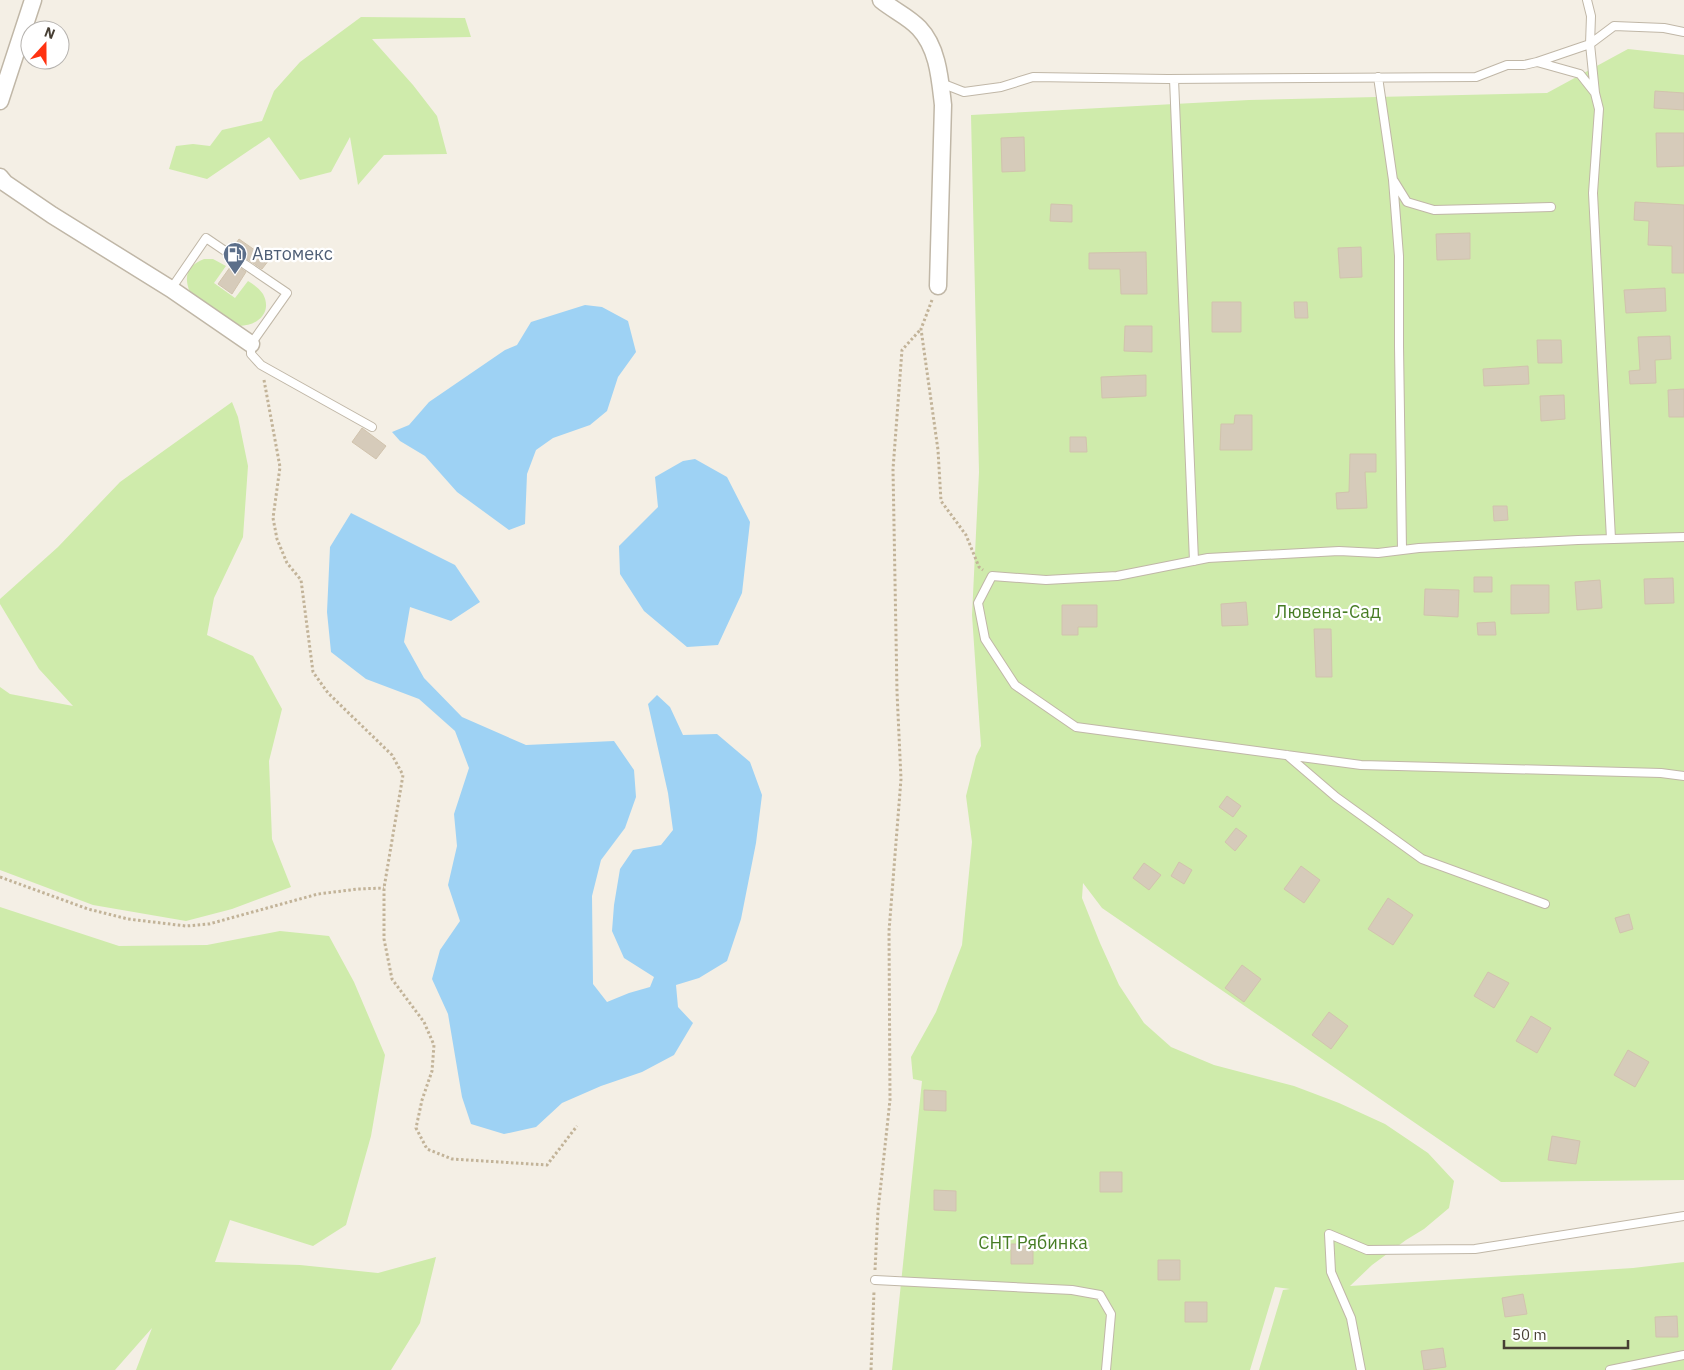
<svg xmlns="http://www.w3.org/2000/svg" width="1684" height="1370" font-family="'IBM Plex Sans',sans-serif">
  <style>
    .green { fill: #cfebab }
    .water { fill: #9ed2f4 }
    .building { fill: #d6cbba; stroke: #d1c3ad }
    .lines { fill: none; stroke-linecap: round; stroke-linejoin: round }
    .service-casing { stroke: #c0b7a7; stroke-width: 10 }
    .minor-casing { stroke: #c0b7a7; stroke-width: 19 }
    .path { stroke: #c2b398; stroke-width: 3; stroke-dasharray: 2.5 2.5; stroke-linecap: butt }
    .service { stroke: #fff; stroke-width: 8 }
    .minor { stroke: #fff; stroke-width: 16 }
    .labels { text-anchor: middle; stroke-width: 4.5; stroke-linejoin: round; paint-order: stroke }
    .service-label { font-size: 18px; fill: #4e5e75; stroke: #fff; text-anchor: start }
    .park-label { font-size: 18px; fill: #467c24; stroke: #fff }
  </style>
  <rect width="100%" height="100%" fill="#f4efe5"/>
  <path class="green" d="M361 17 465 18 471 37 372 39 413 85 437 116 447 154 384 155 358 185 350 137 331 172 300 180 269 137 207 179 169 169 176 146 193 144 210 146 222 130 262 121 274 91 300 62Z
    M1628 49 1684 55V1180L1501 1182 1102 908 1083 883 1082 898 1100 943 1119 985 1144 1023 1171 1047 1214 1065 1294 1086 1339 1103 1385 1124 1428 1153 1454 1181 1449 1208 1424 1229 1406 1240 1372 1265 1350 1286 1633 1268 1684 1262V1370H1259L1283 1290 1290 1289 1275 1287 1250 1370H892L922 1081 913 1079 911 1057 936 1012 962 945 972 842 966 796 976 756 981 746 972 615 979 472 971 115 1249 100 1547 93Z
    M204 259H213L226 266 214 283 235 298 248 281C253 284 259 288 263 294 273 313 257 326 239 326L190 292C183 276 188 265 204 259Z
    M232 402 238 417 248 466 243 537 214 598 207 635 253 656 282 709 269 761 272 839 291 887 232 909 186 921 93 905 0 870V687L10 694 73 706 39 669 0 604V599L58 547 120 482Z
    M0 907 119 946 207 945 280 931 329 936 354 982 385 1055 371 1136 346 1225 313 1246 230 1220 215 1262 300 1265 378 1273 436 1257 420 1323 391 1370H136L152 1328 115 1370H0Z"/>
  <path class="water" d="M585 305 602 307 628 321 636 352 618 377 607 411 590 425 553 438 536 450 527 474 525 524 509 530 457 492 425 456 400 441 392 432 409 425 429 402 505 350 517 345 531 322Z
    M695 459 727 477 750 522 742 593 718 645 687 647 644 611 620 574 619 546 658 507 655 477 683 461Z
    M351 513 455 565 480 602 451 621 410 607 404 642 424 678 462 717 526 745 614 741 634 770 636 797 625 828 601 860 592 896 593 984 607 1002 629 993 650 987 654 977 624 958 612 931 614 905 620 869 633 850 661 845 673 830 668 793 648 704 657 695 670 707 683 735 717 734 750 762 762 795 756 843 741 919 727 961 699 978 676 985 678 1007 693 1023 674 1055 642 1072 601 1086 562 1103 536 1127 504 1134 471 1124 462 1097 448 1014 432 979 440 950 460 921 448 885 457 846 454 814 469 768 455 731 419 699 366 679 331 652 327 612 330 547Z"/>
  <path class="building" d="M1655 91 1684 93V110L1654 108Z
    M1656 133H1684V166L1657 167Z
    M1024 137 1025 171 1002 172 1001 138Z
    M1635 202 1684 205V273H1672V246L1648 245 1649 221 1634 220Z
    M1051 204 1072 205V222L1050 221Z
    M1470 233V259L1437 260 1436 234Z
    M239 239 269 260 262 269 232 249Z
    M1361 247 1362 277 1340 278 1338 248Z
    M1146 252 1147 294H1121L1120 269H1089V253Z
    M233 263 246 272 232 294 218 284Z
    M1665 288 1666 311 1626 313 1624 290Z
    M1212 302H1241V332H1212Z
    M1294 302H1307L1308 318H1295Z
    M1125 326H1152V352L1124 351Z
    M1670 336 1671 359 1655 360 1656 383 1630 384 1629 371 1640 370 1638 337Z
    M1537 340H1561L1562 363H1538Z
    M1528 366 1529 384 1484 386 1483 369Z
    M1146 375V396L1102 398 1101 377Z
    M1684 389V417H1669L1668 390Z
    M1564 395 1565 419 1541 421 1540 396Z
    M1235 415H1252V450H1220L1221 424H1234Z
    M362 428 386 446 376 459 352 442Z
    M1070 437H1086L1087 452H1070Z
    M1350 454H1376V472H1365L1367 508 1337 509 1336 493 1349 492Z
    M1493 506H1507L1508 520 1494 521Z
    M1474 577H1492V592H1474Z
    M1673 578 1674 603 1645 604 1644 579Z
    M1600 580 1602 608 1577 610 1575 582Z
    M1511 585H1549V613L1511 614Z
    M1425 589 1459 590 1458 617 1424 615Z
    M1246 602 1248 625 1222 626 1221 604Z
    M1062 605H1097V627H1078V635H1062Z
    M1495 622 1496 635H1478L1477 623Z
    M1314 629H1331L1332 677H1316Z
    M1227 796 1241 806 1233 817 1219 807Z
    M1236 828 1247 836 1235 851 1225 842Z
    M1179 862 1192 870 1184 884 1171 876Z
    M1144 863 1161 875 1149 890 1133 878Z
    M1301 866 1320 880 1304 903 1284 889Z
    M1388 898 1413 915 1393 945 1368 929Z
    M1629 914 1633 929 1620 933 1615 918Z
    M1242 965 1261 979 1244 1002 1225 988Z
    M1488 972 1509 983 1494 1008 1474 996Z
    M1329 1012 1348 1026 1331 1049 1312 1035Z
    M1531 1016 1551 1028 1537 1053 1516 1041Z
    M1628 1050 1649 1062 1635 1087 1614 1075Z
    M924 1090 946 1091V1111L924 1110Z
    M1552 1136 1580 1141 1576 1164 1548 1160Z
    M1100 1172H1122V1192H1100Z
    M934 1190 956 1191V1211L934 1210Z
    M1011 1244H1033V1264H1011Z
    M1158 1260H1180V1280H1158Z
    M1523 1294 1527 1314 1505 1317 1502 1298Z
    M1185 1302H1207V1322H1185Z
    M1677 1316 1678 1337H1656L1655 1317Z
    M1443 1348 1446 1367 1424 1370 1421 1351Z"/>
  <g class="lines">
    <g class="service-casing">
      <path id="service" d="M1537 62 1590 44 1591 16 1587 0
        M1378 77 1393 180 1399 256V346L1402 550
        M1174 79 1194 561
        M941 83 964 92 1001 87 1033 77 1168 79 1476 77 1507 65H1524L1537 62 1580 74 1595 93 1599 109 1593 193 1611 539
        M1595 93 1590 44 1614 26 1664 28 1684 32
        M1394 181 1407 202 1434 210 1551 207
        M171 289 206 238 287 293 251 344V354L261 365 372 427
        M1684 537 1578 540 1419 548 1378 553 1339 551 1208 558 1117 576 1046 580 992 576 978 603 985 639 1015 685 1076 727 1361 765 1661 773 1684 776
        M1287 755 1336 797 1422 859 1545 904
        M875 1280 1072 1290 1100 1295 1111 1314 1106 1370
        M1361 1370 1351 1318 1331 1272 1329 1234 1367 1250 1475 1249 1684 1216
        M1610 1370 1684 1355"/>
    </g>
    <g class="minor-casing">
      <path id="minor" d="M881 0C893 10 909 17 919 28 938 48 940 79 943 105L938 286
        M0 101 33 0
        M0 177 5 183 52 215 171 289 251 344"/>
    </g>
    <path class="path" d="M932 300 921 329 938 450 941 501 966 535 979 567 983 570
      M264 380 280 467 273 518 277 539 287 563 301 580 313 672 328 693 392 755 403 775 384 888V939L392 979 424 1022 434 1045 432 1071 422 1100 416 1128 427 1149 452 1159 547 1165 577 1126
      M0 877 88 909 128 919 186 926 209 924 318 894 358 889 384 888
      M875 1270 878 1211 890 1100 889 931 901 779 897 692 893 469 902 350 921 329
      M871 1370 874 1291"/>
    <use href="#service" class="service"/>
    <use href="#minor" class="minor"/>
  </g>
  <defs>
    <g id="fuel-pin" transform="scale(1.25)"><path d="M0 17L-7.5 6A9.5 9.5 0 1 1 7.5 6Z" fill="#5c6f8a" stroke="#fff"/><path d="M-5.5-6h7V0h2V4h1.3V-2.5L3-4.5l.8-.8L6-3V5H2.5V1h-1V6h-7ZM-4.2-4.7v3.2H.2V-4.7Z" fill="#fff"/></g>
  </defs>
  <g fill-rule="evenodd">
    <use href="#fuel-pin" x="235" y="254"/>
  </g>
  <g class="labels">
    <g class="service-label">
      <text x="252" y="260">Автомекс</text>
    </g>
    <g class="park-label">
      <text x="1328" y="618">Лювена-Сад</text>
      <text x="1033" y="1249">СНТ Рябинка</text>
    </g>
  </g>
  <g transform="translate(45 45) rotate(21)"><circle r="24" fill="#ffffff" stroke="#b5b2ae"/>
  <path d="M0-4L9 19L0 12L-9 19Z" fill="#ff3211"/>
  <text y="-8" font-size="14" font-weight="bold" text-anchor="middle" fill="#473f34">N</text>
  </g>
  <path d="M1504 1340v8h124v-8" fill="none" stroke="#473f34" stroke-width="2.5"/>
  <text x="1512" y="1340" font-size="15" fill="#473f34" stroke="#ffffff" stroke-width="4" paint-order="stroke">50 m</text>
</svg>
